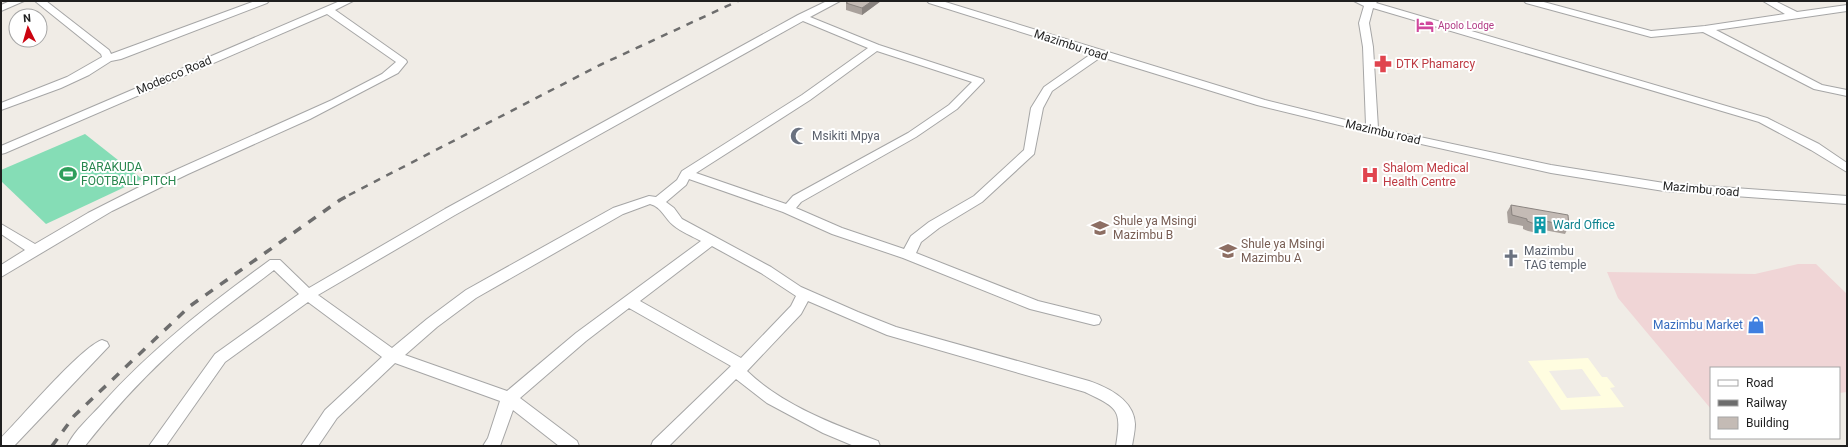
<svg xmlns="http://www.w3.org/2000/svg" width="1848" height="447" font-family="Roboto,sans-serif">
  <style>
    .commercial { fill: #f0d5d6 }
    .education { fill: #fffde0; fill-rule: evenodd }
    .pitch { fill: #85ddb6 }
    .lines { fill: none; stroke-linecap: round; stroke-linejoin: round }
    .minor-casing { stroke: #a6a6a6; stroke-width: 2 }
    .minor { fill: #fff; fill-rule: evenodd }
    .rail-far1 { stroke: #6d6d6d; stroke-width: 2.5; stroke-dasharray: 7 7; stroke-linecap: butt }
    .rail { stroke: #6d6d6d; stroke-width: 3.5; stroke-dasharray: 9 9; stroke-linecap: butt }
    .wall { fill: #a9a19c }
    .shaded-wall { fill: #89837f }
    .building { fill: #c4bbb5; stroke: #89837f }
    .labels { text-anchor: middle; stroke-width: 4; stroke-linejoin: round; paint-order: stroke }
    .far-hotel-label { font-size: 10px; fill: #b23c85; stroke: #fff; text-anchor: start }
    .street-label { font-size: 12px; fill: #1f1f1f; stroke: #fff }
    .health-label { font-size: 12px; fill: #be3a42; stroke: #fff; text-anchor: start }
    .worship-label { font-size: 12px; fill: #5b616d; stroke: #fff; text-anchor: start }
    .leisure-label { font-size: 12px; fill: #27864d; stroke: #fff; text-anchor: start }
    .education-label { font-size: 12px; fill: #785e54; stroke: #fff; text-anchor: start }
    .culture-label { font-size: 12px; fill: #0d838f; stroke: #fff; text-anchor: start }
    .shop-label { font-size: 12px; fill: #366cbe; stroke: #fff; text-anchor: end }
  </style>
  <rect width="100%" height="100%" fill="#f0ece6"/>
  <path class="commercial" d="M1798 264H1816L1847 294V392L1839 393V368H1711V409L1618 298 1607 272 1755 274Z"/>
  <path class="education" d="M1588 358 1602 377H1607L1615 387 1610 388 1624 407 1561 410 1528 361ZM1582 369 1601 396 1567 398 1549 371Z"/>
  <path class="pitch" d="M85 134 142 179 46 224 1 181V170Z"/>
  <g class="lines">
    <g class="minor-casing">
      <path id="minor" d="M10 1H24L1 11V5Z
        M35 1H46L109 50 111 54 255 1H269L267 3 121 59 111 61 89 75 61 88 1 110V103L67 77 102 57 101 54Z
        M340 1H353L335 10 406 60 407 62 398 73 310 119 188 174 112 211 1 277V265L25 250 1 234V224L35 244 88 213 149 182 332 100 382 74 396 62 327 14 5 153 1 154V146Z
        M827 1H840L810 17 879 45 983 79 984 81 957 109 916 137 801 202 796 208 842 228 904 249 911 236 929 222 974 196 1024 150 1031 108 1044 87 1091 54 929 3 927 1H942L1265 100 1366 125 1363 47 1359 23 1364 6 1354 1H1378L1376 3 1767 118 1819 144 1847 163V172L1811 150 1759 122 1373 8 1369 23 1373 47 1378 128 1551 165 1664 183 1847 196V204L1664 191 1551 173 1372 133 1257 105 1101 57 1052 91 1043 108 1034 154 982 202 939 228 921 242 916 253 1038 301 1099 316 1101 320 1099 324 1094 325 1030 309 903 258 832 234 783 212 689 179 686 185 666 202 674 208 682 219 771 267 801 287 858 312 896 327 1089 381C1109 388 1134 400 1135 424 1135 431 1133 439 1132 446H1116C1122 409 1118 408 1085 392L887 335 808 301 801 314 747 371C782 405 833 424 878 441L880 446H854L823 433 767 403 736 379 669 446H651L653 441 731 366 629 308 586 341 520 398 577 441 579 446H559L513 410 500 446H483L488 438 500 401 395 363 337 418 318 446H301L325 410 382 357 308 302 225 362 166 446H149L215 354 299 294 274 270C238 298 200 324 167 356 137 384 110 414 85 446H67C75 430 90 417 102 404 152 348 210 304 270 260H280L309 288 445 209 798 15ZM803 21 868 48 802 95 682 171 677 180 656 197 649 196 613 208 466 290 427 319 392 348 318 295 455 215ZM877 51 972 82 949 105 908 133 793 196 786 204 696 173 810 100ZM650 204C662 207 665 219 673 225 681 232 692 236 701 241L576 333 507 391 405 355 437 327 476 298 623 214ZM712 246 761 273 796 296 791 306 741 358 640 301Z
        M1524 1H1540L1651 31 1705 26 1785 14 1763 1H1775L1797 12 1847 5V11L1716 30 1822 85 1847 90V96L1814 89 1703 32 1651 37 1526 3Z
        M102 340 107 342 109 346 14 446H1V438C20 419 81 347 102 340Z"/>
    </g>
    <use href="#minor" class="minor"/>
    <path class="rail-far1" d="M349 195 600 65 738 1"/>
    <path class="rail" d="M52 446 74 416 190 306 340 200 351 194"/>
  </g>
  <path class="wall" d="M849 1H881L862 15 846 10V3Z
    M1511 205 1569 226 1565 234 1544 230 1542 234 1528 231 1523 229V226L1508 223 1507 212Z"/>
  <path class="shaded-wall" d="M872 1H881L862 15V8Z"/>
  <path class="building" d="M849 1H872L862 8 846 3Z
    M1511 205 1568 215 1569 226 1545 221 1546 226 1532 223 1527 221V219L1512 215Z"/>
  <defs>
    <g id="hotel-bare" transform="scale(1.38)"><path d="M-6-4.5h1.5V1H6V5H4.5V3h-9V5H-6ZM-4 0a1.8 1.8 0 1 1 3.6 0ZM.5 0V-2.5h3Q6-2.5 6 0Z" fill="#d1479c" stroke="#fff" stroke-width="2.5" paint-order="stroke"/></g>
    <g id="pharmacy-bare" transform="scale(1.38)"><path d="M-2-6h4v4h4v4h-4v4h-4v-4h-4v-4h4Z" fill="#e0444e" stroke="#fff" stroke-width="2.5" paint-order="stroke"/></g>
    <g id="mosque-bare" transform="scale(1.38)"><path d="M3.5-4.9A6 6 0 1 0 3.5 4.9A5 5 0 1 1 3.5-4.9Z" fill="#6b7280" stroke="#fff" stroke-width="2.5" paint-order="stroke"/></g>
    <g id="stadium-bare" transform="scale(1.38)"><path d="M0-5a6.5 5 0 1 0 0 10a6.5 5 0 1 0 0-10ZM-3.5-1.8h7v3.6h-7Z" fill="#2e9e5b" stroke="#fff" stroke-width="2.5" paint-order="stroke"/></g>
    <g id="hospital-bare" transform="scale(1.38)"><path d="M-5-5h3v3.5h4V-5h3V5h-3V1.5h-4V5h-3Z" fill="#e0444e" stroke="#fff" stroke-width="2.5" paint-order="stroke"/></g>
    <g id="building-bare" transform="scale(1.38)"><path d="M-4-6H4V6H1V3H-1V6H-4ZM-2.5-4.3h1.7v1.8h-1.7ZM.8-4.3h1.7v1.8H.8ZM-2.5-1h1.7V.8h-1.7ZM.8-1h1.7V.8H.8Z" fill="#0f9aa8" stroke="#fff" stroke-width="2.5" paint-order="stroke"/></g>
    <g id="school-bare" transform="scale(1.38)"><path d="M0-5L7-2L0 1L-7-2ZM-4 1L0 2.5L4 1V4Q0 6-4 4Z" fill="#8d6e63" stroke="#fff" stroke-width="2.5" paint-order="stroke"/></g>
    <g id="church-bare" transform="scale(1.38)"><path d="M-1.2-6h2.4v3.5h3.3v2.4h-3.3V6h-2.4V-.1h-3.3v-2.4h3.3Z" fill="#6b7280" stroke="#fff" stroke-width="2.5" paint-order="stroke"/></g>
    <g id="shop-bare" transform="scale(1.38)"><path d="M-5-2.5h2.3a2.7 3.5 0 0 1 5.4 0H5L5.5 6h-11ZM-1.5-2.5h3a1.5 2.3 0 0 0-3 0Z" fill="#3f7fe0" stroke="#fff" stroke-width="2.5" paint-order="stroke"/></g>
  </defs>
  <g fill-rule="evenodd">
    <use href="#hotel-bare" x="1425" y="25"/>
    <use href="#pharmacy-bare" x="1383" y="64"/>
    <use href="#mosque-bare" x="799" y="136"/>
    <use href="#stadium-bare" x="68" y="174"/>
    <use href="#hospital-bare" x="1370" y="175"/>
    <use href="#building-bare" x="1540" y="225"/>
    <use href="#school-bare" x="1100" y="228"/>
    <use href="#school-bare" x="1228" y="251"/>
    <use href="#church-bare" x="1511" y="258"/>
    <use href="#shop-bare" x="1756" y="325"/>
  </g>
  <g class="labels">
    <g class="far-hotel-label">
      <text x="1438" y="29">Apolo Lodge</text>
    </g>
    <g class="street-label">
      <text transform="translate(1071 45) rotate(18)" y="4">Mazimbu road</text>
      <text transform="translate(174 75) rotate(-23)" y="4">Modecco Road</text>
      <text transform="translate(1383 132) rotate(13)" y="4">Mazimbu road</text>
      <text transform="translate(1701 189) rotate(5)" y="4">Mazimbu road</text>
    </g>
    <g class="health-label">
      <text x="1396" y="68">DTK Phamarcy</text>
      <text x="1383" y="172">Shalom Medical<tspan x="1383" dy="14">Health Centre</tspan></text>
    </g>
    <g class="worship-label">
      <text x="812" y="140">Msikiti Mpya</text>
      <text x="1524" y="255">Mazimbu<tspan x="1524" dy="14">TAG temple</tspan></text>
    </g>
    <g class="leisure-label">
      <text x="81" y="171">BARAKUDA<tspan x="81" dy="14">FOOTBALL PITCH</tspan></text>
    </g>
    <g class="education-label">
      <text x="1113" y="225">Shule ya Msingi<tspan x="1113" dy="14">Mazimbu B</tspan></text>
      <text x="1241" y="248">Shule ya Msingi<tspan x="1241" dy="14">Mazimbu A</tspan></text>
    </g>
    <g class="culture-label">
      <text x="1553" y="229">Ward Office</text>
    </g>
    <g class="shop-label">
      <text x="1743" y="329">Mazimbu Market</text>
    </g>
  </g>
  <rect width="1848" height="447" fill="none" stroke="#1f1f1f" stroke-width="4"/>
  <rect x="1710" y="367" width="130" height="72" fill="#ffffff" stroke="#a5a5a5"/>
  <rect x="1718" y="380" width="20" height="6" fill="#ffffff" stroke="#a5a5a5"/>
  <text x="1746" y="387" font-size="12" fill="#1f1f1f">Road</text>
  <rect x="1718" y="400" width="20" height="6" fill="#6d6d6d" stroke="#a5a5a5"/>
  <text x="1746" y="407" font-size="12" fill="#1f1f1f">Railway</text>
  <rect x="1718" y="417" width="20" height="12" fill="#c4bbb5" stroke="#a5a5a5"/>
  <text x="1746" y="427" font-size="12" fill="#1f1f1f">Building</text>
  <g transform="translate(28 28) rotate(355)"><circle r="19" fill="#ffffff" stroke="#a5a5a5"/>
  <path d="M0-3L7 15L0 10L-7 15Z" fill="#cb0310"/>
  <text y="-6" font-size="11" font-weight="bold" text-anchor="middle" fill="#1f1f1f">N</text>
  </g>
</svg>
